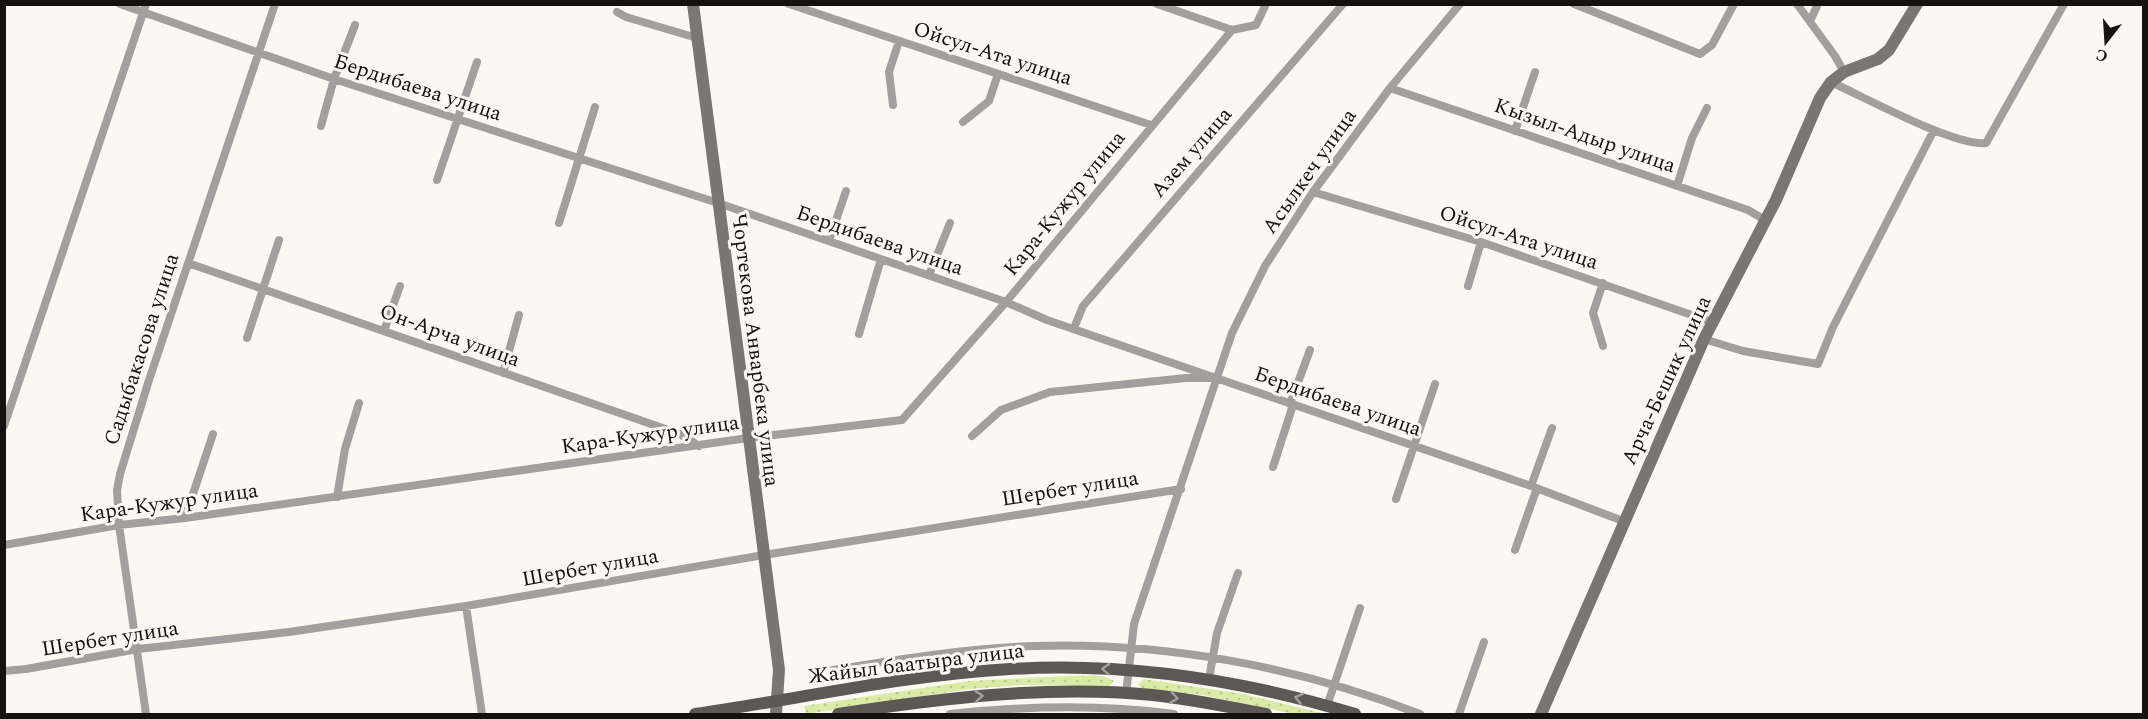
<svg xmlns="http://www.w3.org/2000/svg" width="2148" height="719" font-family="Spectral,serif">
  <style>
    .grass { fill: url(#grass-dots) }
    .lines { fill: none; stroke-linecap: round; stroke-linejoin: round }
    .street { stroke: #a2a09f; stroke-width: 8 }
    .secondary { stroke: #797674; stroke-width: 12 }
    .primary { stroke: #5c5856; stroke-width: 12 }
    .oneway { stroke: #a4a09d }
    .labels { text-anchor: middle; stroke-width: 6; stroke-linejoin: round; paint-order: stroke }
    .street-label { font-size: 21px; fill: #131211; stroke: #fbf8f3 }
  </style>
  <defs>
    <pattern id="grass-dots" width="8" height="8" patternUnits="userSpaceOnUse" patternTransform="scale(1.5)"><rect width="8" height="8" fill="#daeba5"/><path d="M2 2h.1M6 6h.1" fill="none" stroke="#bac88d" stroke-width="1.8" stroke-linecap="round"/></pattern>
  </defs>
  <rect width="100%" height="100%" fill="#fbf8f3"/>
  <path class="grass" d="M1066 676C1078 676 1106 673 1114 681L1110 686 1020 685 969 689 806 714 804 706 969 681Z
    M1144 679 1243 694 1326 714H1294L1203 695 1141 688 1138 684Z"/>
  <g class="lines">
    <path class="street" d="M120 4 334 79 718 203 1006 302 1047 320 1531 486 1623 521
      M789 4 1151 125
      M1157 4 1232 30
      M1574 4 1700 54 1712 45 1734 4
      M1797 4 1835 56 1844 72
      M617 12 626 17 697 38
      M1810 21 1818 4
      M1232 30 1256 25 1266 4
      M1831 82C1864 97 1956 147 1986 143L2064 4
      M1390 88 1748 210 1765 220
      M893 105 889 72 899 41
      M963 122 989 101 998 74
      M321 126 334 79 355 25
      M1515 131 1535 72
      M437 180 477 62
      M1677 186 1692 138 1707 108
      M1313 192 1481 242 1712 322
      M559 223 595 107
      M829 241 846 191
      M188 263 680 434 699 446
      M929 275 950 223
      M1603 283 1593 313 1603 346
      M1468 286 1481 242
      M1074 328 1083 306 1343 4
      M384 331 400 286
      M859 334 881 259
      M247 338 279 240
      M1704 339 1743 351 1818 364 1833 327 1934 130
      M503 373 519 315
      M1290 404 1310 350
      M4 426 146 4
      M972 436 1001 410 1050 392 1186 378H1212
      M1273 467 1293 405
      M1531 486 1552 428
      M337 497 345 449 359 403
      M1396 499 1435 384
      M185 518 213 434
      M4 545 119 525 185 518 748 438 902 420 1006 302 1232 30
      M1515 550 1537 488
      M466 606 482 714
      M870 664 873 685
      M833 670C900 659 968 648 1036 646 1166 642 1299 667 1420 714
      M4 671 26 669 138 649 289 632 466 606 764 555 1181 489
      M1209 679 1217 633 1238 573
      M1126 694 1134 624 1232 333 1265 266 1313 192 1390 88 1460 4
      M1327 706 1360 608
      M146 714 119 525 117 490 120 474 149 380 275 4
      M950 714C1024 706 1099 704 1174 714
      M1459 714 1484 642"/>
    <path class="secondary" d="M693 4 779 670 776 714
      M1541 714 1704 339 1776 200 1820 98 1831 82 1844 72 1878 59 1889 50 1917 4"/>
    <path class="primary" d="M695 714C799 699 904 675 1010 669 1127 662 1243 680 1355 714
      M838 714C942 698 1048 685 1153 695 1191 699 1229 707 1266 714"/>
  </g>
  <defs><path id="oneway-chevron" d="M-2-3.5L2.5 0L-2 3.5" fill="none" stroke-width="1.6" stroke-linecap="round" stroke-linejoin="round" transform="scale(1.5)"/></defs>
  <g class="oneway">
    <use href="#oneway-chevron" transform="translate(1106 669) rotate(-177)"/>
    <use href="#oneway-chevron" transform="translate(979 696) rotate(-5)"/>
    <use href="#oneway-chevron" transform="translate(1174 698) rotate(8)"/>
    <use href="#oneway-chevron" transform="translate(1299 698) rotate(-165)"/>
  </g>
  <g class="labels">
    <g class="street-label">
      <text transform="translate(993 53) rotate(18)" y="7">Ойсул-Ата улица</text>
      <text transform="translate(418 87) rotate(18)" y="7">Бердибаева улица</text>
      <text transform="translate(1585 135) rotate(19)" y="7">Кызыл-Адыр улица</text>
      <text transform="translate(1191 152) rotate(-49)" y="7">Азем улица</text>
      <text transform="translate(1309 171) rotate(-55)" y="7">Асылкеч улица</text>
      <text transform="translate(1064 203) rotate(-51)" y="7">Кара-Кужур улица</text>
      <text transform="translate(1519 237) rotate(18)" y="7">Ойсул-Ата улица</text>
      <text transform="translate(880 240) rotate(19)" y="7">Бердибаева улица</text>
      <text transform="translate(450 335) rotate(20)" y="7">Он-Арча улица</text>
      <text transform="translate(141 349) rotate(-72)" y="7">Садыбакасова улица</text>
      <text transform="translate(756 350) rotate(83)" y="7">Чортекова Анварбека улица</text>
      <text transform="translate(1666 380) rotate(-65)" y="7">Арча-Бешик улица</text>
      <text transform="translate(1338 401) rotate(19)" y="7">Бердибаева улица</text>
      <text transform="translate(650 434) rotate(-8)" y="7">Кара-Кужур улица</text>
      <text transform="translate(1070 488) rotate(-9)" y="7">Шербет улица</text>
      <text transform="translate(169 502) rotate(-8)" y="7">Кара-Кужур улица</text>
      <text transform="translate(590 567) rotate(-10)" y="7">Шербет улица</text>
      <text transform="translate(110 638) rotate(-9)" y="7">Шербет улица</text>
      <text transform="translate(916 663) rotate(-7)" y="7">Жайыл баатыра улица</text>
    </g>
  </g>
  <rect width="2148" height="719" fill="none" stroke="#131211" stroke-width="12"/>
  <g transform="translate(2106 42) rotate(197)" stroke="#fbf8f3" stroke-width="4.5" paint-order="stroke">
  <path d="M0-4.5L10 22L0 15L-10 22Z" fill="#131211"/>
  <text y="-9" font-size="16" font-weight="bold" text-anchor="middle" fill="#131211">С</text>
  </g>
</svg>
